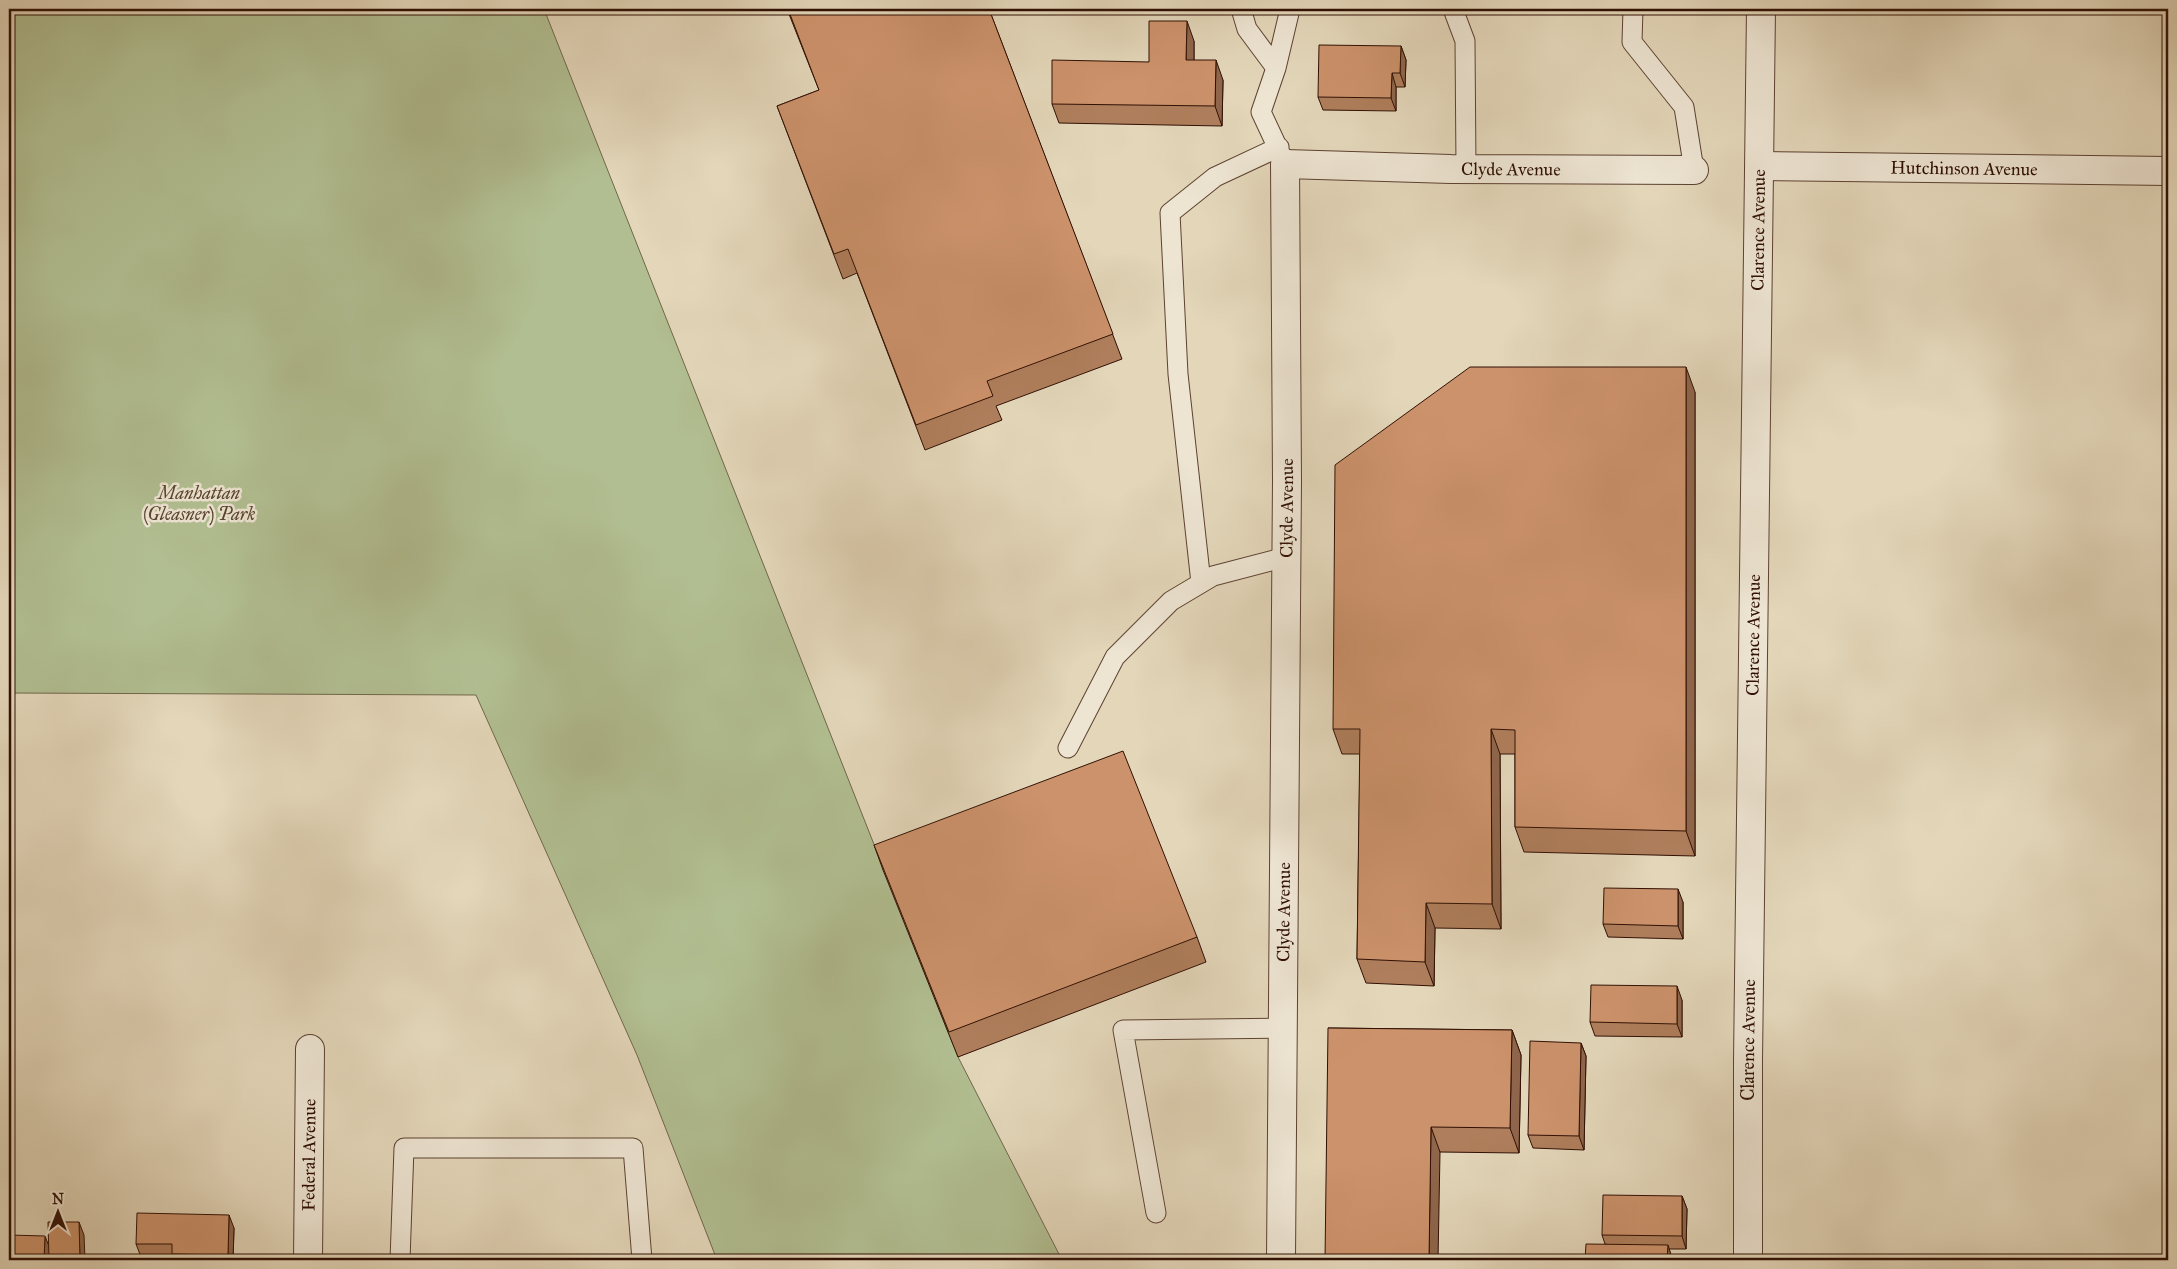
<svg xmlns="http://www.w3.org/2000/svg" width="2177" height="1269" font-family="'IM FELL Great Primer',serif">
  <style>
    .green { fill: #b1be91; stroke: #70674a }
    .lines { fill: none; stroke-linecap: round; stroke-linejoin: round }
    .service-casing { stroke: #5d4231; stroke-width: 21 }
    .minor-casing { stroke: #5d4231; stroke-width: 30 }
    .service { stroke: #ede4d2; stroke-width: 19 }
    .minor { stroke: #ede4d2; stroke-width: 28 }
    .wall { fill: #af7e5c; stroke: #301004 }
    .shaded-wall { fill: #8f664b; stroke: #301004 }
    .building { fill: #cc926b; stroke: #301004 }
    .labels { text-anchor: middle; stroke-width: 5; stroke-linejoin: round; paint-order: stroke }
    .street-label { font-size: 18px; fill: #301004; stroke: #ede4d2 }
    .park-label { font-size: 18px; font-style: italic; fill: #57442e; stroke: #ede4d2 }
  </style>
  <rect width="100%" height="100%" fill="#e3d6b9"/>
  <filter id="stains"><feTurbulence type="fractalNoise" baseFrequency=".004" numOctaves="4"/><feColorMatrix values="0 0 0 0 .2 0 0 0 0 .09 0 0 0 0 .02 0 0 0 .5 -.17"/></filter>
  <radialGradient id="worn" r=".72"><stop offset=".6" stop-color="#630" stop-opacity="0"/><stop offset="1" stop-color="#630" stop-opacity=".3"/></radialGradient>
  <path class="green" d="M9 9H544L958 1057 1062 1260H717L637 1055 476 695 9 693Z"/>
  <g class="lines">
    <g class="service-casing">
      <path id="service" d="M1241 9 1247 29 1276 68
        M1453 9 1465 41 1466 169
        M1633 9 1632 42 1684 107 1694 170
        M1283 159 1261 112 1276 68 1290 9
        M1201 583 1178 374 1170 213 1215 177 1279 147
        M1068 748 1115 657 1171 601 1213 576 1286 557
        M1156 1213 1123 1030 1283 1028
        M400 1260 404 1148H633L642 1260"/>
    </g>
    <g class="minor-casing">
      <g id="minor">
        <path id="s1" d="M1760 166 2168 171"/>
        <path id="s2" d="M308 1260 310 1049"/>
        <path id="s3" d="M1281 1260 1287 480 1285 164 1451 169 1694 170"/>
        <path id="s4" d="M1748 1260V1061L1761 9"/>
      </g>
    </g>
    <use href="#service" class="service"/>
    <use href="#minor" class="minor"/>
  </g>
  <path class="wall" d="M787 9H989L1122 359 996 406 1002 420 925 450 857 273 843 279 777 106 819 90Z
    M1194 41V60L1223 80 1222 126 1059 123 1052 104 1149 62Z
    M1401 46 1406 60 1405 87H1396V111L1323 110 1318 97Z
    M1695 392V856L1524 852 1515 827V754H1500L1501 929 1435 928 1434 986 1366 983 1357 959 1360 754H1342L1333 729Z
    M874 845 1197 937 1206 962 958 1057 883 870Z
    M1683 902V939L1608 937 1603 924Z
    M1682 1000V1037L1595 1036 1590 1022Z
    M1328 1028 1512 1030 1521 1055 1519 1153 1440 1152Z
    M1581 1043 1586 1056 1584 1150 1533 1148 1528 1135Z
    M1682 1196 1687 1209 1686 1249H1669L1672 1258 1605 1244 1602 1235Z
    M234 1228 233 1260H174L173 1258 141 1257 136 1244Z"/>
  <path class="shaded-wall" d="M1187 21 1194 41V80L1186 60Z
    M1401 46 1406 60 1405 87 1400 73Z
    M1216 60 1223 80 1222 126 1215 106Z
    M1392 73 1396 87V111L1391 98Z
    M1686 367 1695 392V856L1686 831Z
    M1491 729 1500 754 1501 929 1492 904Z
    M1678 889 1683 902V939L1678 926Z
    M1426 903 1435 928 1434 986 1425 962Z
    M1677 986 1682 1000V1037L1677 1024Z
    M1512 1030 1521 1055 1519 1153 1510 1128Z
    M1581 1043 1586 1056 1584 1150 1579 1136Z
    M1431 1127 1440 1152 1438 1260H1429Z
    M1682 1196 1687 1209 1686 1249 1682 1236Z
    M229 1215 234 1228 233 1260H230L228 1255Z
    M79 1222 84 1235 85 1260H80Z
    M45 1236 50 1249 49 1260H44Z
    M1668 1245 1672 1258V1260H1667Z"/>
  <path class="building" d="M788 9H989L1113 334 987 381 993 396 916 425 848 249 834 254 777 106 819 90Z
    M1149 21H1187L1186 60H1216L1215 106 1052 104V60L1149 62Z
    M1319 45 1401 46 1400 73H1392L1391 98 1318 97Z
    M1470 367H1686V831L1515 827V730L1491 729 1492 904 1426 903 1425 962 1357 959 1360 729H1333L1335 465Z
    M1123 751 1197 937 949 1032 874 845Z
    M1604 888 1678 889V926L1603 924Z
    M1591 985 1677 986V1024L1590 1022Z
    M1328 1028 1512 1030 1510 1128 1431 1127 1429 1260H1325Z
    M1530 1041 1581 1043 1579 1136 1528 1135Z
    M1603 1195 1682 1196V1236L1602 1235Z
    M137 1213 229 1215 228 1255 172 1254V1244H136Z
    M48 1222H79L80 1260H49Z
    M9 1235 45 1236 44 1260H9Z
    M1586 1244 1668 1245 1667 1260H1585Z"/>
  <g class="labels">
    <g class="street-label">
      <text dy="6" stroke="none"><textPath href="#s3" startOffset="1322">Clyde Avenue</textPath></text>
      <text dy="6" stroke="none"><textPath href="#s1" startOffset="204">Hutchinson Avenue</textPath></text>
      <text dy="6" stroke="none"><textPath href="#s4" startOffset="1030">Clarence Avenue</textPath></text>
      <text dy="6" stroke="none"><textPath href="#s3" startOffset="752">Clyde Avenue</textPath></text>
      <text dy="6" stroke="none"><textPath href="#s4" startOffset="625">Clarence Avenue</textPath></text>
      <text dy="6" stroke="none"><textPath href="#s3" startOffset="348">Clyde Avenue</textPath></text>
      <text dy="6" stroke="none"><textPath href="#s4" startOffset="220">Clarence Avenue</textPath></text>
      <text dy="6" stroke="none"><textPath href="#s2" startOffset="105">Federal Avenue</textPath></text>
    </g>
    <g class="park-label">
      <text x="199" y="499">Manhattan<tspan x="199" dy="21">(Gleasner) Park</tspan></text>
    </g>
  </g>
  <rect width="2177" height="1269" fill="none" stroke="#e3d6b9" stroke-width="30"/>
  <rect x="10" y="10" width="2157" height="1249" fill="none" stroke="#301004" stroke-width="2.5"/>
  <rect x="15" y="15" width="2147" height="1239" fill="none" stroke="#301004"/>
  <g transform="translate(58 1212)" stroke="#ede4d2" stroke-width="4" paint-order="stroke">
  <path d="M0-4L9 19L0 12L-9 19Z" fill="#301004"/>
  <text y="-8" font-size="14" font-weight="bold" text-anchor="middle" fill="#301004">N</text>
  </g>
  <rect width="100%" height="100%" filter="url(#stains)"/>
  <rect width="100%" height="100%" fill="url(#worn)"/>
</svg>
